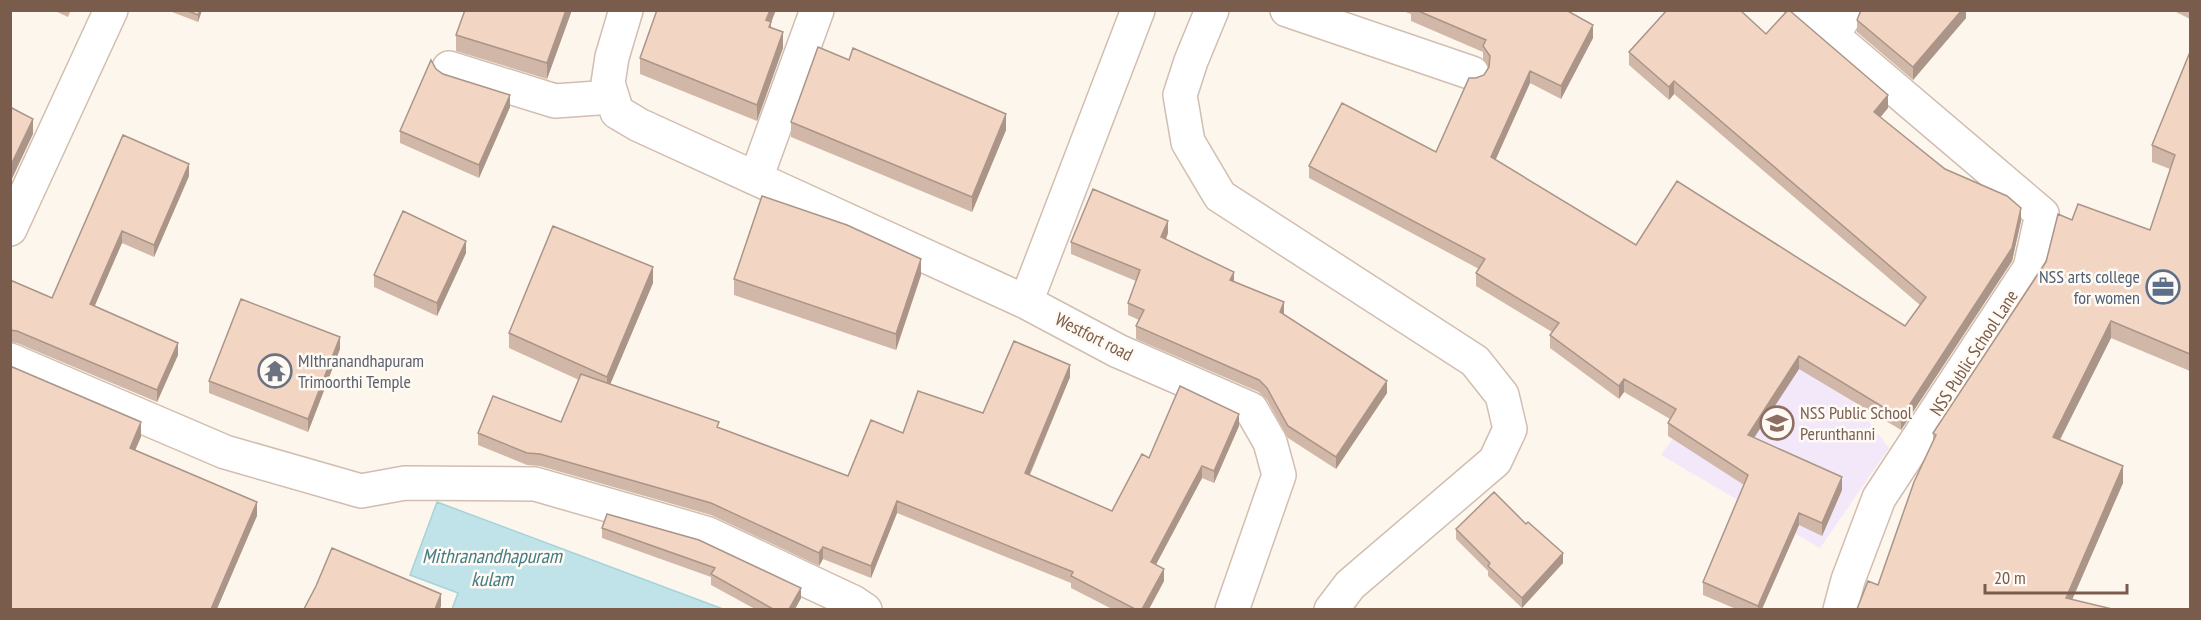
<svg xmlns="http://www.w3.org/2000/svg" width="2201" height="620" font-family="'PT Sans Narrow',sans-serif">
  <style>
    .education { fill: #f3e8fa }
    .water { fill: #bfe3e8; stroke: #a5d3da; stroke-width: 1.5 }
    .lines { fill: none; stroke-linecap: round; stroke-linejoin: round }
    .minor-casing { stroke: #d1beb0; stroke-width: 36 }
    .minor { stroke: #fff; stroke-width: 33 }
    .wall { fill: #d1b7a8 }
    .shaded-wall { fill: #aa9588 }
    .building { fill: #f3d5c3; stroke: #aa9588; stroke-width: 1.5 }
    .labels { text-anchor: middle; stroke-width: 5; stroke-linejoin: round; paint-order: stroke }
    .service-label { font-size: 18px; fill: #4e5e75; stroke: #fffaf3; text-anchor: end }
    .street-label { font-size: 18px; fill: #7a5c4d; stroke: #fffaf3 }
    .worship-label { font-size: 18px; fill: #5b616d; stroke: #fffaf3; text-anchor: start }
    .education-label { font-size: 18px; fill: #785e54; stroke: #fffaf3; text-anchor: start }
    .water-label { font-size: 20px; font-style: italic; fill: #437c86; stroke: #fffaf3 }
  </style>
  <rect width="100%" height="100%" fill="#fdf6ec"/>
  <path class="education" d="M1755 325 1850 398 1889 448 1820 548 1661 455Z"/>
  <path class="water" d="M437 502 723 609H452L458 593 410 575Z"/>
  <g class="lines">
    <g class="minor-casing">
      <path id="minor" d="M626 10 612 57 608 83 617 112 639 125 1026 302 1118 351 1251 409 1270 442 1279 475 1232 610
        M1212 10 1191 61 1180 95 1188 142 1220 196 1475 361 1502 395 1510 429 1495 461 1350 585 1331 610
        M1287 10 1472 73
        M1802 10 2042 214 2030 268 1879 498 1848 580 1840 610
        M1833 36 1848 10
        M449 68 555 101 612 97
        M756 178 817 10
        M10 229 111 10
        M1026 302 1138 10
        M10 360 225 452 361 491 405 483 535 484 706 533 853 602 865 610"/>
    </g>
    <use href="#minor" class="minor"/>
  </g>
  <path class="wall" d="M53 10H71L68 17Z
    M167 10H202L198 22Z
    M465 10H572L547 79 456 51V35Z
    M1400 10H1566L1593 38 1561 99 1530 83 1495 160 1636 245 1905 326 1920 305 1674 94 1669 100 1629 65V52L1766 34 1888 108 1880 117 1945 169 2021 221 2012 261 1901 430 1799 369 1754 438 1842 490 1822 536 1799 525 1762 609H1736L1703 595V582L1744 485 1668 436V423L1670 419 1624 392 1619 399 1550 348V335L1552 332 1476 286V273L1479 269 1309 178V166L1436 152 1476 78 1484 75 1489 67 1483 59V52L1411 21V14Z
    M1966 10V18L1913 80 1857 32V20Z
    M2172 10H2190V19Z
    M771 23V27L783 48 757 121 640 74V58Z
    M2190 52V371L2111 338 2060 440 2123 483 2072 600 1878 585 1933 441V433L2072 220 2150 230 2170 169 2152 162V145Z
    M443 74 510 107 479 178 400 143V131Z
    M791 122 1006 130 972 212 791 137Z
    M123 135 189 176 154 257 122 243 94 306 178 355 157 402 17 343 10 342V280L52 298Z
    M1168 233 1166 240 1234 281 1284 314 1387 393 1336 469 1288 438 1267 400 1259 392 1136 339V326L1139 320 1128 315V303L1136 281 1071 254V242Z
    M466 253 437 316 374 287V275Z
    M921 275 896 350 734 295V279Z
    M653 283 610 384 719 428 848 476 903 433 983 413 1070 377 1030 475 1112 511 1149 458 1239 426 1214 483 1202 478 1156 564 1164 581 1149 609H1112L1071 588V583L897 513 871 578 823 559 819 566 711 515 540 466 527 465 478 445V433L561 422 579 380 509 348V333Z
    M340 349 308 432 209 393V381Z
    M602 528 801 598 795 609H755L711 585V577L602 538Z
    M1456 529 1563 563 1522 608 1488 576V571L1456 539Z"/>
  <path class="shaded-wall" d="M200 10H202L198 22V15Z
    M566 10H572L547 79V63Z
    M770 10H776L771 23V38L766 20Z
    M1962 10H1966V18L1913 80V67Z
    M1593 25V38L1561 99V86Z
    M783 32V48L757 121V105Z
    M1530 71V83L1491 170V157Z
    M1674 81V94L1669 100V87Z
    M510 95V107L479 178V165Z
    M1888 95V108L1874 125V112Z
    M1006 114V130L972 212V197Z
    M33 119V134L10 183V167Z
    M189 164V176L154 257V245Z
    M2021 208V221L2012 261 1901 430V418Z
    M1168 221V233L1161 250V237Z
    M122 231V243L90 317V304Z
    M466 241V253L437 316V303Z
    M921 259V275L896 350V334Z
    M653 267V283L607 392V377Z
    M1234 272V284L1230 280Z
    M1284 302V314L1280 312Z
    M2111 321V338L2053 453V437Z
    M340 337V349L308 432V419Z
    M178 343V355L157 402V390Z
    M1799 356V369L1748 447V435Z
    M1070 365V377L1025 485V473Z
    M1624 379V392L1619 399V386Z
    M1387 381V393L1336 469V457Z
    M1239 414V426L1214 483V471Z
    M141 422V437L130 462V448Z
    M1202 466V478L1151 574V562Z
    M2123 466V483L2068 609 2066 598Z
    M1842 477V490L1822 536V523Z
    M897 501V513L871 578V566Z
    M257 502V516L217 609H211Z
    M1799 513V525L1762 609H1758V606Z
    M823 547V559L819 566V553Z
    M1563 553V563L1522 608V598Z
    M1164 569V581L1149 609H1142Z
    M801 588V598L795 609H789Z
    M441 594V606L440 609H435Z"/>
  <path class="building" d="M186 10H200L198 15Z
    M465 10H566L547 63 456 35Z
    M657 10H770L766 20 771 22 769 27 783 32 757 105 640 58Z
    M1416 10H1566L1593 25 1561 86 1530 71 1491 157 1636 245 1677 181 1905 326 1926 297 1674 81 1669 87 1629 52 1667 10H1740L1766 34 1788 10H1789L1888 95 1874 112 1945 169 2007 196 2021 208 2012 248 1901 418 1799 356 1748 435 1842 477 1822 523 1799 513 1758 606 1703 582 1748 475 1668 423 1676 409 1624 379 1619 386 1550 335 1559 323 1476 273 1485 259 1309 166 1342 103 1436 152 1469 78H1476L1484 75 1489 67 1490 56 1483 46 1486 40Z
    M1861 10H1962L1913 67 1857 20Z
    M818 47 849 60 853 48 1006 114 972 197 791 122Z
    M2190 52V354L2111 321 2053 437 2123 466 2066 598 2112 609H1857L1868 581 1878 585 1914 482 1936 435 1933 433 2046 262 2058 214 2072 220 2078 204 2150 230 2175 155 2152 145Z
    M431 60 436 69 443 74 510 95 479 165 400 131Z
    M10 107 33 119 10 167Z
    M123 135 189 164 154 245 122 231 90 304 178 343 157 390 17 331 10 330V280L52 298Z
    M1093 189 1168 221 1161 237 1234 272 1230 280 1284 302 1280 312 1387 381 1336 457 1288 426 1267 388 1259 380 1136 326 1144 310 1128 303 1140 270 1071 242Z
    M762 196 847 225 921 259 896 334 734 279Z
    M403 211 466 241 437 303 374 275Z
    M553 226 653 267 607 377 509 333Z
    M241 299 340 337 308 419 209 381Z
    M1014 341 1070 365 1025 473 1112 511 1142 454 1149 458 1180 386 1239 414 1214 471 1202 466 1151 562 1164 569 1142 609H1135L1071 576 1073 572 897 501 871 566 823 547 819 553 711 503 540 454 527 453 478 433 493 396 561 422 581 374 719 422 717 427 848 476 871 420 903 433 918 391 983 413Z
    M10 366 141 422 130 448 257 502 211 609H10Z
    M1494 492 1526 524 1528 522 1563 553 1522 598 1488 566 1490 563 1456 529Z
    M607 514 699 540 801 588 789 609H773L711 574 715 568 602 528Z
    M332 548 441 594 435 609H304L316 586Z"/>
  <defs>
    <g id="office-ring" transform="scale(1.725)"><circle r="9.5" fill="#fffaf3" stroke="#5c6f8a" stroke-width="1.5"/><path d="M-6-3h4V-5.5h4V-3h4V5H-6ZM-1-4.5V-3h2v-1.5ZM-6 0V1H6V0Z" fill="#5c6f8a"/></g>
    <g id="temple-ring" transform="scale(1.725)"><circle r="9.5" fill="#fffaf3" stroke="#6b7280" stroke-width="1.5"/><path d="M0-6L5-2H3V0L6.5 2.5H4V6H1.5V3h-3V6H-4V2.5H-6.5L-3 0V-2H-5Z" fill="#6b7280"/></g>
    <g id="school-ring" transform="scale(1.725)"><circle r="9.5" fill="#fffaf3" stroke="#8d6e63" stroke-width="1.5"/><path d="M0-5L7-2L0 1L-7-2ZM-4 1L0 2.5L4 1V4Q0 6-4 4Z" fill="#8d6e63"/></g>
  </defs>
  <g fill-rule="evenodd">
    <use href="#office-ring" x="2163" y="287"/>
    <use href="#temple-ring" x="275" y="371"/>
    <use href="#school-ring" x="1777" y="423"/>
  </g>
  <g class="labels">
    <g class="service-label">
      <text x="2140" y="283">NSS arts college<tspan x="2140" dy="21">for women</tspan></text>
    </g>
    <g class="street-label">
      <text transform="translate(1094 337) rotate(27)" y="6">Westfort road</text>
      <text transform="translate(1974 353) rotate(-57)" y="6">NSS Public School Lane</text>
    </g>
    <g class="worship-label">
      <text x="298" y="367">MIthranandhapuram<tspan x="298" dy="21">Trimoorthi Temple</tspan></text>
    </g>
    <g class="education-label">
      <text x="1800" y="419">NSS Public School<tspan x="1800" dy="21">Perunthanni</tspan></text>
    </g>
    <g class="water-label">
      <text x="492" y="563">Mithranandhapuram<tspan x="492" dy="23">kulam</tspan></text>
    </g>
  </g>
  <rect width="2201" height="620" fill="none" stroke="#7a5c4d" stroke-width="24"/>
  <path d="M1985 584v9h142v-9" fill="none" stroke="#7a5c4d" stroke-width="3"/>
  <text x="1994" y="584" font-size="18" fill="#7a5c4d" stroke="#fffaf3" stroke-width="4.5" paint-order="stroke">20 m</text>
</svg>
